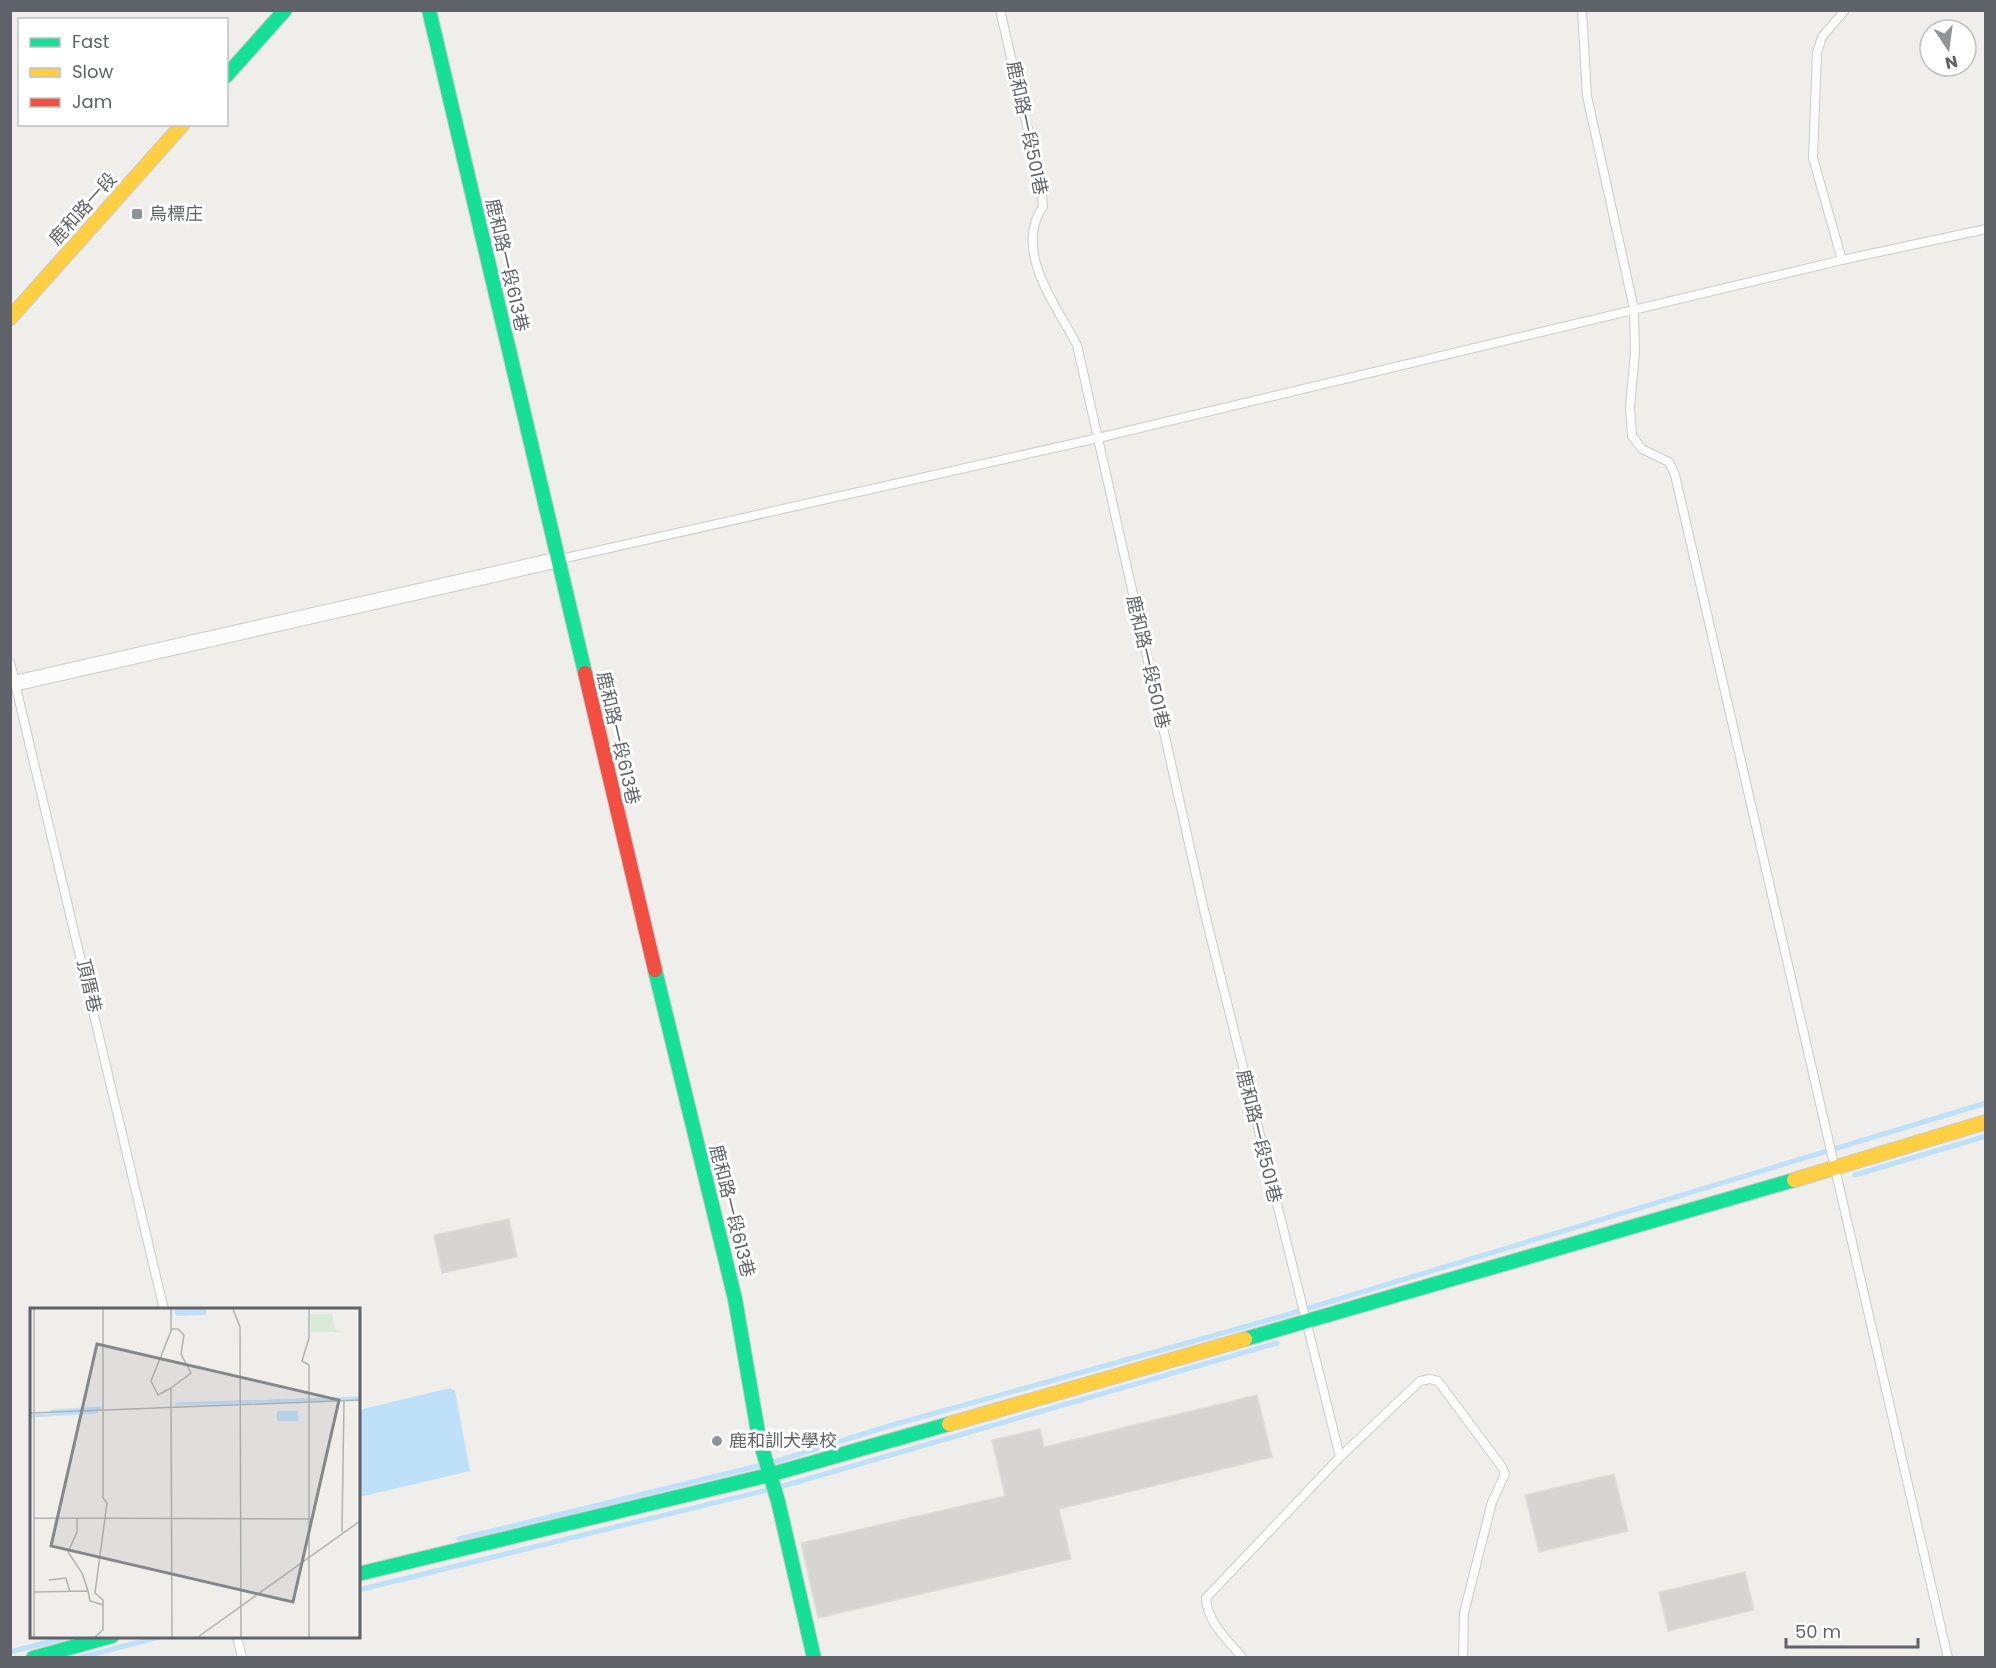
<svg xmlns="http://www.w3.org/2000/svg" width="1996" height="1668" font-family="Poppins,'Noto Sans TC',sans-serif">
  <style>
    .water { fill: #bfe0f9 }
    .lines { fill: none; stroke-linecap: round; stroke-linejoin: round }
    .stream { stroke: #bfe0f9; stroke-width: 5 }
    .building { fill: #d6d5d3; stroke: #deddd9; stroke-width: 1.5 }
    .lane-casing { stroke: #cbcccc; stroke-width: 10 }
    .street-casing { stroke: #cbcccc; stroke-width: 17 }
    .fast-casing { stroke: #cacacb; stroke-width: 16 }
    .slow-casing { stroke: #cacacb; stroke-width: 16 }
    .jam-casing { stroke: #cacacb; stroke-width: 16 }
    .lane { stroke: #fdfcfc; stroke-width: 8 }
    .street { stroke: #fdfcfc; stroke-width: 15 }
    .fast { stroke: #16e098; stroke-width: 14 }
    .slow { stroke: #ffcf43; stroke-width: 14 }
    .jam { stroke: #f24e42; stroke-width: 14 }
    .poi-dot { fill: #919496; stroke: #fff; stroke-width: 2 }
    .labels { text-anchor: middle; stroke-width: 6; stroke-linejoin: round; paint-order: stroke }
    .street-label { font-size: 18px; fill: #5f6368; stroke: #fff }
    .poi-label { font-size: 18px; fill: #5f6368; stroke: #fff; text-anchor: start }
    .inset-river { fill: none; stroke: #bfe0f9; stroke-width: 3 }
    .inset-road { fill: none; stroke: #b1b2b2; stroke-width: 1.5 }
    .view { fill: #84888a; fill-opacity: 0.15; stroke: #84888a; stroke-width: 3 }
    .inset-edge { fill: none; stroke: #5f6368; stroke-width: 3 }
  </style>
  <rect width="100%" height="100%" fill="#efeeea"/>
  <path class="water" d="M450 1388 455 1391 470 1471 359 1497V1410Z"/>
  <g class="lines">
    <path class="stream" d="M1855 1175 1986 1136
      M771 1463 889 1426 1276 1318 1986 1103
      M780 1487 1277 1343
      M459 1539 762 1465
      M358 1590 771 1489
      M10 1652 71 1636
      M78 1658 163 1636"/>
  </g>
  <path class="building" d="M509 1219 517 1257 442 1273 434 1235Z
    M1257 1395 1272 1457 1059 1509 1071 1559 818 1618 801 1543 1005 1496 992 1440 1040 1429 1044 1447Z
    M1614 1474 1628 1531 1539 1552 1525 1495Z
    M1745 1572 1754 1610 1668 1631 1659 1592Z"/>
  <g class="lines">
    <g class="lane-casing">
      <path id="lane" d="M1000 10 1041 186 1043 206C1013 251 1055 303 1077 345L1204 910 1340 1457 1206 1598C1207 1622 1228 1641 1243 1658
        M1582 10 1587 96 1634 309 1635 352 1630 407 1632 436 1642 449 1669 462 1675 475 1948 1658
        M1842 260 1813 158 1817 53 1822 37 1845 10
        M561 559 1098 438 1842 260 1986 229
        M10 662 164 1310
        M1340 1457 1420 1381 1430 1379 1438 1381 1502 1467 1505 1474 1492 1502 1464 1613 1463 1658
        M237 1636 242 1658"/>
    </g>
    <g class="street-casing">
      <path id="street" d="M16 683 557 560"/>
    </g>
    <g class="fast-casing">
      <path id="fast" d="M429 10 585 673
        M226 76 285 10
        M655 970 735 1299 759 1438 778 1501 814 1658
        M1245 1339 1794 1180
        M358 1574 769 1475 949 1424
        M33 1658 112 1636"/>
    </g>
    <g class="slow-casing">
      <path id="slow" d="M10 318 183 124
        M1794 1180 1986 1122
        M949 1424 1245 1339"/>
    </g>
    <g class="jam-casing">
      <path id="jam" d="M585 673 655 970"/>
    </g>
    <use href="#lane" class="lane"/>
    <use href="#street" class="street"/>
    <use href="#fast" class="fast"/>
    <use href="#slow" class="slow"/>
    <use href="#jam" class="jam"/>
  </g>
  <g class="poi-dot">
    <rect x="131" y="208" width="12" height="12" rx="3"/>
    <circle cx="717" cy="1441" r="6"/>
  </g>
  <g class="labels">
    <g class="street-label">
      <text transform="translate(1027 128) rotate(78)" y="6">鹿和路一段501巷</text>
      <text transform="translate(83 209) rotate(-48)" y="6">鹿和路一段</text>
      <text transform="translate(507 265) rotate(77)" y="6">鹿和路一段613巷</text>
      <text transform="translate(1148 662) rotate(77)" y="6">鹿和路一段501巷</text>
      <text transform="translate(618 738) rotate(77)" y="6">鹿和路一段613巷</text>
      <text transform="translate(89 986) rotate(77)" y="6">頂厝巷</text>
      <text transform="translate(1259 1136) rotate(76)" y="6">鹿和路一段501巷</text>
      <text transform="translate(732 1211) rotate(76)" y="6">鹿和路一段613巷</text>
    </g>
    <g class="poi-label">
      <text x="149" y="220">烏標庄</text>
      <text x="729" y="1447">鹿和訓犬學校</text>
    </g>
  </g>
  <g transform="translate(30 1308)">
    <rect width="330" height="330" fill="#efeeea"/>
    <path d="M280 6H302L305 21 313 24H281Z" fill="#d8ebd6"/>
    <path d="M144 1H176V7L146 8ZM247 103H268L269 113H247Z" fill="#bfe0f9"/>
    <path class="inset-river" d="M145 96 330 90M21 103 71 100M0 108 68 104"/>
    <path class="inset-road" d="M203 1 210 19 211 329M279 1V30L272 53 279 57V329M141 21H148L154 27 151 46 161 65 141 80 142 329M141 80 128 87 121 73 141 23V1M0 105 330 92M4 210 280 211M47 211V224L38 244 52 265 58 283M312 224 314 92M19 272 36 270 40 284M4 284 58 283 60 293 73 297M4 329V1M65 329 73 322V292L65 285 77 195 73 190V1M168 329 330 213"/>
    <path class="view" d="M67 36 309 92 263 294 21 238Z"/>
    <rect width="330" height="330" class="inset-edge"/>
  </g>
  <rect width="1996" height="1668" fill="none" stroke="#5f6368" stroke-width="24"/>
  <rect x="18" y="18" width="210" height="108" fill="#ffffff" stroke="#bfc1c3" stroke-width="1.5"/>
  <rect x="30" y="38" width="30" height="9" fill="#16e098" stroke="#bfc1c3" stroke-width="1.5"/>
  <text x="72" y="48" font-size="18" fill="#5f6368">Fast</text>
  <rect x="30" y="68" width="30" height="9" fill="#ffcf43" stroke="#bfc1c3" stroke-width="1.5"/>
  <text x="72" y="78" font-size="18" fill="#5f6368">Slow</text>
  <rect x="30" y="98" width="30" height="9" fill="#f24e42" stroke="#bfc1c3" stroke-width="1.5"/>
  <text x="72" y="108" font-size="18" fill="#5f6368">Jam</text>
  <g transform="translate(1948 48) rotate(167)"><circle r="28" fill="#ffffff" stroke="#bfc1c3" stroke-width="1.5"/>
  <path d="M0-4.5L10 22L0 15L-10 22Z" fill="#919496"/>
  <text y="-9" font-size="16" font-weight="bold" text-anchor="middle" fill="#5f6368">N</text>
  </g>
  <path d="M1786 1638v9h132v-9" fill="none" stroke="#5f6368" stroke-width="3"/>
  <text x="1795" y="1638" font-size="18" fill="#5f6368" stroke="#ffffff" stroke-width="4.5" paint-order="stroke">50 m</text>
</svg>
